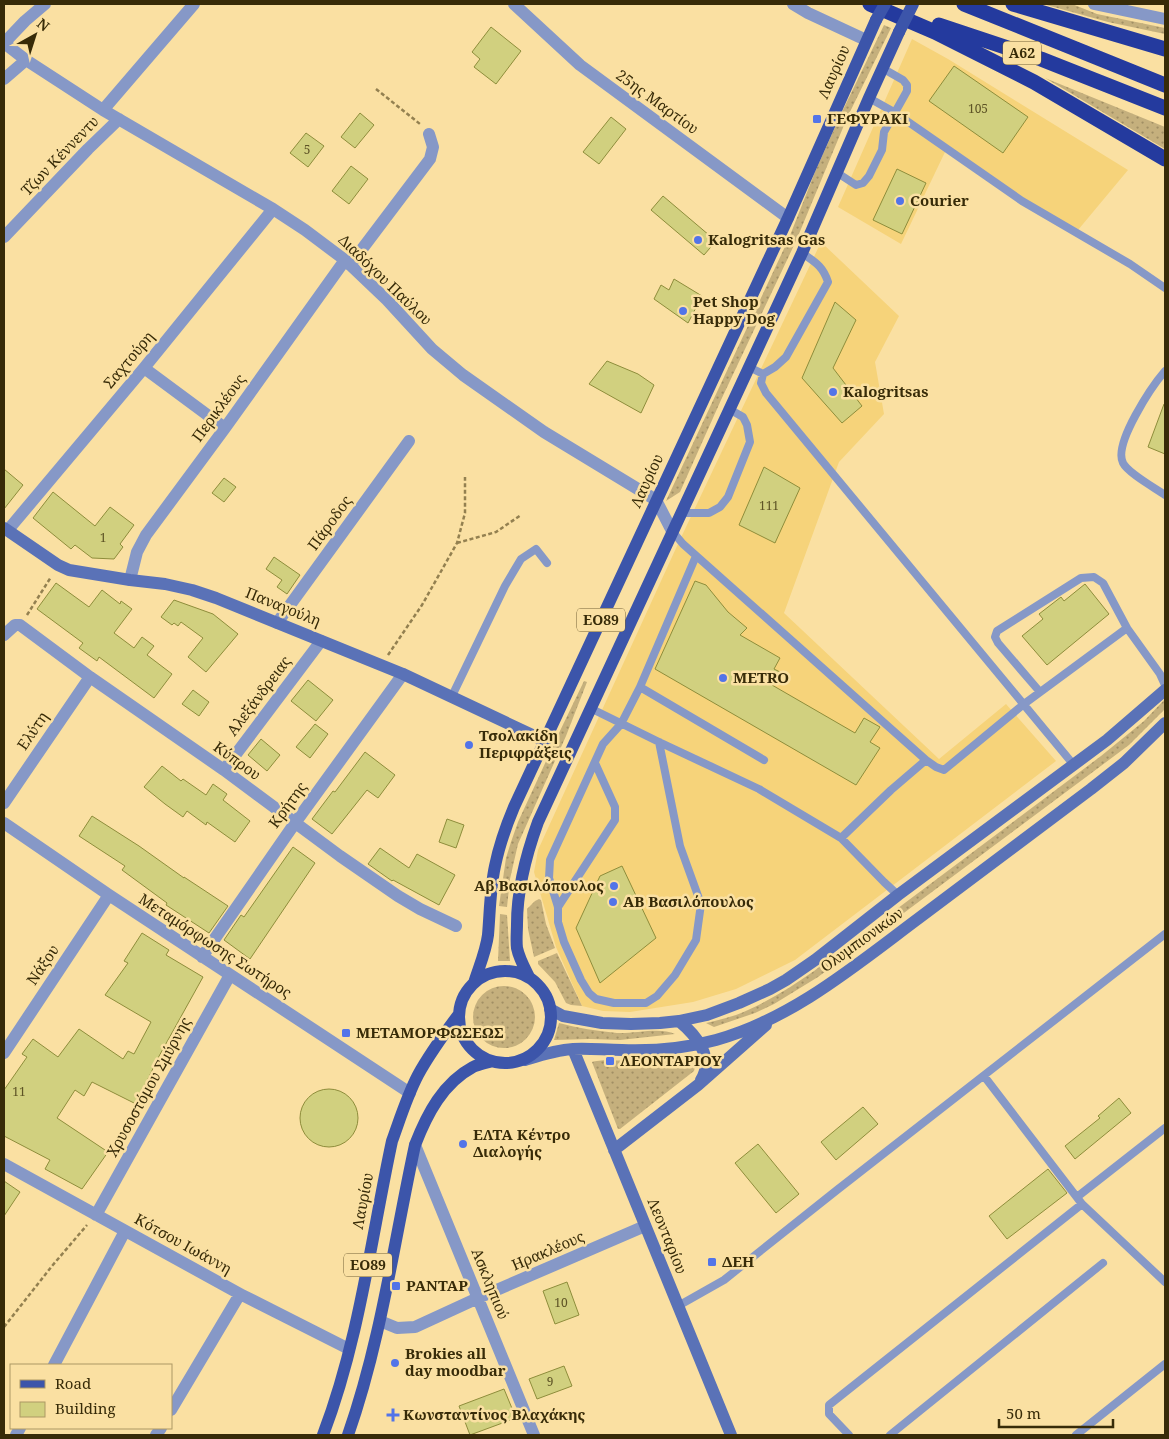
<svg xmlns="http://www.w3.org/2000/svg" width="1169" height="1439" font-family="'Noto Serif',serif">
  <style>
    .built { fill: #f6d37a }
    .grass { fill: url(#grass-dots) }
    .building { fill: #d1d07f; stroke: #8e8d3b }
    .lines { fill: none; stroke-linecap: round; stroke-linejoin: round }
    .path { stroke: #938050; stroke-width: 2.5; stroke-dasharray: 4 2.5; stroke-linecap: butt }
    .lane { stroke: #8698c7; stroke-width: 8 }
    .street { stroke: #8698c7; stroke-width: 12 }
    .secondary { stroke: #5a72b7; stroke-width: 12 }
    .primary { stroke: #3c55aa; stroke-width: 12 }
    .highway { stroke: #243a9e; stroke-width: 15 }
    .primary-bridge { stroke: #3c55aa; stroke-width: 12 }
    .poi-dot { fill: #5274e8; stroke: #fae0a2; stroke-width: 2 }
    .labels { text-anchor: middle; stroke-width: 5; stroke-linejoin: round; paint-order: stroke }
    .number-label { font-size: 12px; fill: #5e5426 }
    .shield { fill: #fae0a2; stroke: #726136; stroke-width: 1 }
    .shield-label { font-size: 14px; font-weight: bold; fill: #372b08 }
    .street-label { font-size: 15px; fill: #372b08; stroke: #fae0a2 }
    .poi-label { font-size: 15px; font-weight: bold; fill: #372b08; stroke: #fae0a2; text-anchor: start }
  </style>
  <defs>
    <pattern id="grass-dots" width="8" height="8" patternUnits="userSpaceOnUse" patternTransform="scale(1.25)"><rect width="8" height="8" fill="#c5b07d"/><path d="M2 2h.1M6 6h.1" fill="none" stroke="#a18f64" stroke-width="1.8" stroke-linecap="round"/></pattern>
  </defs>
  <rect width="100%" height="100%" fill="#fae0a2"/>
  <path class="built" d="M912 39 948 59 1128 170 1078 230 1022 203 946 150 901 244 838 207Z
    M821 242 899 316 875 362 884 414 839 462 784 613 939 759 1006 704 1056 761 795 960 736 989 693 1002 630 1012 603 1011 582 1006 556 947 534 872 538 850 677 546Z"/>
  <path class="grass" d="M1043 4H1072L1097 14 1165 28V34L1108 22Z
    M884 25 891 28 847 118 796 241 721 400 680 492 666 501 789 238 815 172 841 114Z
    M1045 78 1165 127V149Z
    M584 681 587 682 566 736 518 844 510 879 507 907 499 906 506 858 511 842 518 822 559 733Z
    M1165 699V709L1129 745 818 977 774 1004 755 1013 714 1027 706 1023C716 1021 726 1018 736 1015 764 1004 790 988 814 971L1101 756 1144 721Z
    M539 899 541 900 546 924 555 948 534 957 528 929 527 909 535 901Z
    M500 914 507 915 510 961H498Z
    M557 953 582 1006 571 1005 566 1003 555 982 538 964V961Z
    M473 1017a31 31 0 1 1 62 0a31 31 0 1 1-62 0Z
    M559 1023C578 1028 597 1031 617 1033 634 1034 660 1027 675 1034L620 1040 590 1039 554 1040Z
    M691 1055 695 1056V1067L694 1071 620 1129H618L592 1062C602 1058 634 1062 648 1061 662 1060 677 1057 691 1055Z"/>
  <path class="building" d="M491 27 521 51 496 84 474 67 480 59 472 52Z
    M954 66 1028 117 1003 153 929 101Z
    M360 113 374 125 355 148 341 137Z
    M611 117 626 129 599 164 583 152Z
    M306 133 324 146 308 167 290 153Z
    M351 166 368 179 349 204 332 191Z
    M897 169 926 183 902 234 873 220Z
    M663 196 716 241 704 255 651 210Z
    M674 279 702 296 688 323 654 299 661 285 669 290Z
    M835 302 856 320 833 368 862 406 842 423 802 378Z
    M607 361 638 374 654 385 641 413 589 384Z
    M1164 404H1165V454L1148 447Z
    M764 467 800 488 775 543 739 525Z
    M4 469 23 485 4 509Z
    M224 478 236 487 224 502 212 493Z
    M53 492 95 526 110 507 134 525 120 544 123 547 114 559 92 558 75 545 71 549 33 518Z
    M274 557 300 575 287 594 277 587 282 580 266 569Z
    M695 581 706 585 728 612 747 628 740 635 780 658 774 669 780 672 772 685 855 733 864 718 880 727 870 742 880 748 856 785 655 669Z
    M56 583 89 607 102 590 120 604 121 601 132 609 114 633 134 648 142 637 154 646 147 655 172 674 154 698 99 657 97 661 79 648 83 643 37 609Z
    M1085 584 1109 614 1047 665 1022 636 1043 619 1039 614 1061 597 1064 601Z
    M174 600 213 614 238 634 206 672 188 657 203 638 181 622 178 626 174 623 172 625 161 617Z
    M308 680 333 700 316 721 291 701Z
    M193 690 209 702 199 716 182 704Z
    M315 724 328 734 310 758 296 747Z
    M261 739 280 755 267 771 248 755Z
    M365 752 395 775 378 798 367 790 332 834 312 819 333 791 335 792Z
    M162 766 181 781 183 779 206 795 213 784 227 794 223 800 250 821 235 842 207 822 206 825 187 811 183 817 165 804 144 787Z
    M92 816 139 846 184 878V877L228 906 209 933 166 905 167 903 122 870 125 866 79 836Z
    M447 819 464 825 456 848 439 842Z
    M293 847 315 863 250 959 224 940 241 915 244 917Z
    M380 848 409 868 417 854 455 875 439 905 393 880 392 881 368 864Z
    M622 866 656 938 600 983 576 928 600 876Z
    M142 933 169 950 166 955 203 977 158 1058 136 1104 92 1082 84 1096 75 1090 57 1118 108 1152 82 1189 45 1169 50 1160 4 1136V1090L27 1057 22 1054 33 1039 58 1057 79 1029 123 1059 128 1051 134 1054 151 1022 105 995 128 963 124 961Z
    M300 1118a29 29 0 1 1 58 0a29 29 0 1 1-58 0Z
    M1119 1098 1131 1113 1075 1159 1065 1146 1100 1118 1098 1116Z
    M863 1107 878 1124 836 1160 821 1142Z
    M758 1144 799 1194 776 1213 735 1163Z
    M1048 1169 1067 1193 1007 1239 989 1216Z
    M4 1181 20 1192 4 1216Z
    M567 1282 579 1315 555 1324 543 1291Z
    M564 1366 572 1386 537 1399 529 1379Z
    M504 1389 516 1418 470 1435 459 1406Z"/>
  <g class="lines">
    <path class="path" d="M376 89 420 124
      M457 543 496 532 521 515
      M27 615 51 577
      M388 655 422 605 457 543 465 513V477
      M4 1327 52 1266 87 1225"/>
    <path class="lane" d="M869 98 894 112 1022 201 1130 264 1165 288
      M836 172 856 185 863 183 869 176 882 150 884 132 907 91V85L903 80 882 68
      M749 367 763 374 775 367 786 357 828 282C823 266 815 262 802 253
      M1165 371C1152 386 1113 444 1123 463 1128 473 1155 488 1165 495
      M763 374 761 383 766 393 1073 764
      M680 513H709L720 507 728 497 750 442 747 425 743 417 729 409
      M672 531 683 544 926 760
      M640 687 764 760
      M1040 692 998 643 995 637 997 631 1081 578 1094 577 1103 583 1127 628
      M452 696 505 586 521 559 536 549 547 563
      M590 708 659 742 759 789 841 838 884 882 898 895
      M659 742 680 846 701 904 696 940 675 975 657 996 646 1003H614L596 999 589 993 581 980 564 942 558 922V907L549 878 550 860 603 744 621 724 640 687 696 556
      M841 838 891 790 926 760 936 767 944 770 1024 704 1127 628 1160 674 1165 685
      M558 907 615 820V807L595 763
      M984 1076 1082 1204 1165 1282
      M1077 1197 1165 1128
      M678 1306 724 1280 837 1190 1165 934
      M849 1435 829 1414V1405L1082 1204
      M890 1435 1103 1263
      M1076 1435 1165 1364"/>
    <path class="street" d="M514 4 580 65 788 218
      M793 4 808 13 866 40
      M1094 4 1165 19
      M4 43 26 60 103 110 273 209 305 230 345 260 387 300 432 349 463 375 544 432 656 500 672 531
      M4 43 25 21 45 4
      M4 79 26 60
      M103 110 194 4
      M4 237 88 149 119 119
      M350 265 430 159 433 147 429 134
      M144 368 225 428
      M8 530 144 368 273 209
      M130 580 137 552 146 535 225 428 345 260
      M277 623 409 441
      M4 635 15 625H20L90 677 224 770 340 856 398 896 420 909 456 926
      M224 770 321 641
      M4 803 90 677
      M4 823 109 895 410 1093
      M202 957 295 823 403 674
      M4 1053 109 895
      M415 1145 534 1435
      M4 1164 240 1294 349 1349
      M96 1215 230 975
      M380 1321 397 1328 415 1327 478 1298 645 1226
      M54 1365 125 1231
      M171 1410 240 1294
      M16 1435 20 1428
      M156 1435 161 1428"/>
    <path class="secondary" d="M4 528 58 565 69 570 130 580 165 584 192 590 216 598 403 674 545 741
      M550 1009 563 1016 602 1023 631 1024 660 1023 679 1021 707 1015 739 1003 770 989 786 980 815 960 898 895 1107 740 1165 690
      M679 1021C696 1035 715 1058 701 1080
      M573 1049 731 1435
      M525 1060C541 1055 556 1050 573 1049 589 1048 605 1050 622 1050 652 1051 687 1048 716 1040 792 1019 856 965 919 918 976 875 1034 832 1091 789L1124 763 1165 723
      M614 1150 698 1085 766 1025"/>
    <path class="primary" d="M459 1017a46 46 0 1 1 92 0a46 46 0 1 1-92 0Z
      M529 977C524 967 519 958 517 948 516 940 517 932 517 924 517 888 526 855 538 822L802 253 869 98 899 32
      M474 983C479 967 486 951 488 935 490 912 490 889 495 866 499 846 506 826 514 807L788 218 876 20
      M323 1435C359 1341 371 1239 392 1141 400 1119 407 1096 418 1075 430 1053 444 1034 459 1014
      M348 1435C381 1341 394 1242 415 1145 427 1114 443 1083 473 1067 479 1064 486 1063 492 1061"/>
    <path class="highway" d="M870 4 935 32 1034 82 1165 159
      M964 4 1165 85
      M1013 4 1165 49
      M939 25 1041 59 1165 108"/>
    <path class="primary-bridge" d="M876 20 885 4
      M899 32 913 4"/>
  </g>
  <g class="poi-dot">
    <rect x="812" y="114" width="10" height="10" rx="2.5"/>
    <circle cx="900" cy="201" r="5"/>
    <circle cx="698" cy="240" r="5"/>
    <circle cx="683" cy="311" r="5"/>
    <circle cx="833" cy="392" r="5"/>
    <circle cx="723" cy="678" r="5"/>
    <circle cx="469" cy="745" r="5"/>
    <circle cx="614" cy="886" r="5"/>
    <circle cx="613" cy="902" r="5"/>
    <rect x="341" y="1028" width="10" height="10" rx="2.5"/>
    <rect x="605" y="1056" width="10" height="10" rx="2.5"/>
    <circle cx="463" cy="1144" r="5"/>
    <rect x="707" y="1257" width="10" height="10" rx="2.5"/>
    <rect x="391" y="1281" width="10" height="10" rx="2.5"/>
    <circle cx="395" cy="1363" r="5"/>
    <path d="M390.5 1407.5h5v5h5v5h-5v5h-5v-5h-5v-5h5z"/>
  </g>
  <g class="labels">
    <g class="number-label">
      <text x="978" y="113">105</text>
      <text x="307" y="154">5</text>
      <text x="769" y="510">111</text>
      <text x="103" y="542">1</text>
      <text x="19" y="1096">11</text>
      <text x="561" y="1307">10</text>
      <text x="550" y="1386">9</text>
    </g>
    <g class="shield">
      <rect x="1003" y="41.5" width="38" height="23" rx="4"/>
      <rect x="577" y="608.5" width="48" height="23" rx="4"/>
      <rect x="344" y="1253.5" width="48" height="23" rx="4"/>
    </g>
    <g class="shield-label">
      <text x="1022" y="58">Α62</text>
      <text x="601" y="625">ΕΟ89</text>
      <text x="368" y="1270">ΕΟ89</text>
    </g>
    <g class="street-label">
      <text transform="translate(834 72) rotate(-66)" y="5">Λαυρίου</text>
      <text transform="translate(657 102) rotate(36)" y="5">25ης Μαρτίου</text>
      <text transform="translate(60 156) rotate(-46)" y="5">Τζων Κέννεντυ</text>
      <text transform="translate(385 280) rotate(44)" y="5">Διαδόχου Παύλου</text>
      <text transform="translate(129 360) rotate(-50)" y="5">Σαχτούρη</text>
      <text transform="translate(219 408) rotate(-54)" y="5">Περικλέους</text>
      <text transform="translate(647 481) rotate(-65)" y="5">Λαυρίου</text>
      <text transform="translate(330 523) rotate(-54)" y="5">Πάροδος</text>
      <text transform="translate(283 607) rotate(22)" y="5">Παναγούλη</text>
      <text transform="translate(259 696) rotate(-53)" y="5">Αλεξάνδρειας</text>
      <text transform="translate(33 731) rotate(-56)" y="5">Ελύτη</text>
      <text transform="translate(237 761) rotate(36)" y="5">Κύπρου</text>
      <text transform="translate(288 805) rotate(-54)" y="5">Κρήτης</text>
      <text transform="translate(862 940) rotate(-36)" y="5">Ολυμπιονικών</text>
      <text transform="translate(215 946) rotate(33)" y="5">Μεταμόρφωσης Σωτήρος</text>
      <text transform="translate(43 965) rotate(-56)" y="5">Νάξου</text>
      <text transform="translate(149 1087) rotate(-61)" y="5">Χρυσοστόμου Σμύρνης</text>
      <text transform="translate(363 1201) rotate(-79)" y="5">Λαυρίου</text>
      <text transform="translate(667 1236) rotate(68)" y="5">Λεονταρίου</text>
      <text transform="translate(183 1244) rotate(29)" y="5">Κότσου Ιωάννη</text>
      <text transform="translate(548 1251) rotate(-23)" y="5">Ηρακλέους</text>
      <text transform="translate(490 1284) rotate(68)" y="5">Ασκληπιού</text>
    </g>
    <g class="poi-label">
      <text x="827" y="124">ΓΕΦΥΡΑΚΙ</text>
      <text x="910" y="206">Courier</text>
      <text x="708" y="245">Kalogritsas Gas</text>
      <text x="693" y="307">Pet Shop<tspan x="693" dy="17">Happy Dog</tspan></text>
      <text x="843" y="397">Kalogritsas</text>
      <text x="733" y="683">METRO</text>
      <text x="479" y="741">Τσολακίδη<tspan x="479" dy="17">Περιφράξεις</tspan></text>
      <text x="604" y="891" text-anchor="end">Αβ Βασιλόπουλος</text>
      <text x="623" y="907">ΑΒ Βασιλόπουλος</text>
      <text x="356" y="1038">ΜΕΤΑΜΟΡΦΩΣΕΩΣ</text>
      <text x="620" y="1066">ΛΕΟΝΤΑΡΙΟΥ</text>
      <text x="473" y="1140">ΕΛΤΑ Κέντρο<tspan x="473" dy="17">Διαλογής</tspan></text>
      <text x="722" y="1267">ΔΕΗ</text>
      <text x="406" y="1291">ΡΑΝΤΑΡ</text>
      <text x="405" y="1359">Brokies all<tspan x="405" dy="17">day moodbar</tspan></text>
      <text x="403" y="1420">Κωνσταντίνος Βλαχάκης</text>
    </g>
  </g>
  <rect width="1169" height="1439" fill="none" stroke="#372b08" stroke-width="10"/>
  <rect x="10" y="1364" width="162" height="65" fill="#fae0a2" stroke="#ac9864"/>
  <rect x="20" y="1380" width="25" height="8" fill="#3c55aa" stroke="#ac9864"/>
  <text x="55" y="1389" font-size="15" fill="#372b08">Road</text>
  <rect x="20" y="1402" width="25" height="15" fill="#d1d07f" stroke="#ac9864"/>
  <text x="55" y="1414" font-size="15" fill="#372b08">Building</text>
  <g transform="translate(35 35) rotate(39)" stroke="#fae0a2" stroke-width="4" paint-order="stroke">
  <path d="M0-4L9 19L0 12L-9 19Z" fill="#372b08"/>
  <text y="-8" font-size="14" font-weight="bold" text-anchor="middle" fill="#372b08">N</text>
  </g>
  <path d="M999 1419v8h114v-8" fill="none" stroke="#372b08" stroke-width="2.5"/>
  <text x="1006" y="1419" font-size="15" fill="#372b08" stroke="#fae0a2" stroke-width="4" paint-order="stroke">50 m</text>
</svg>
